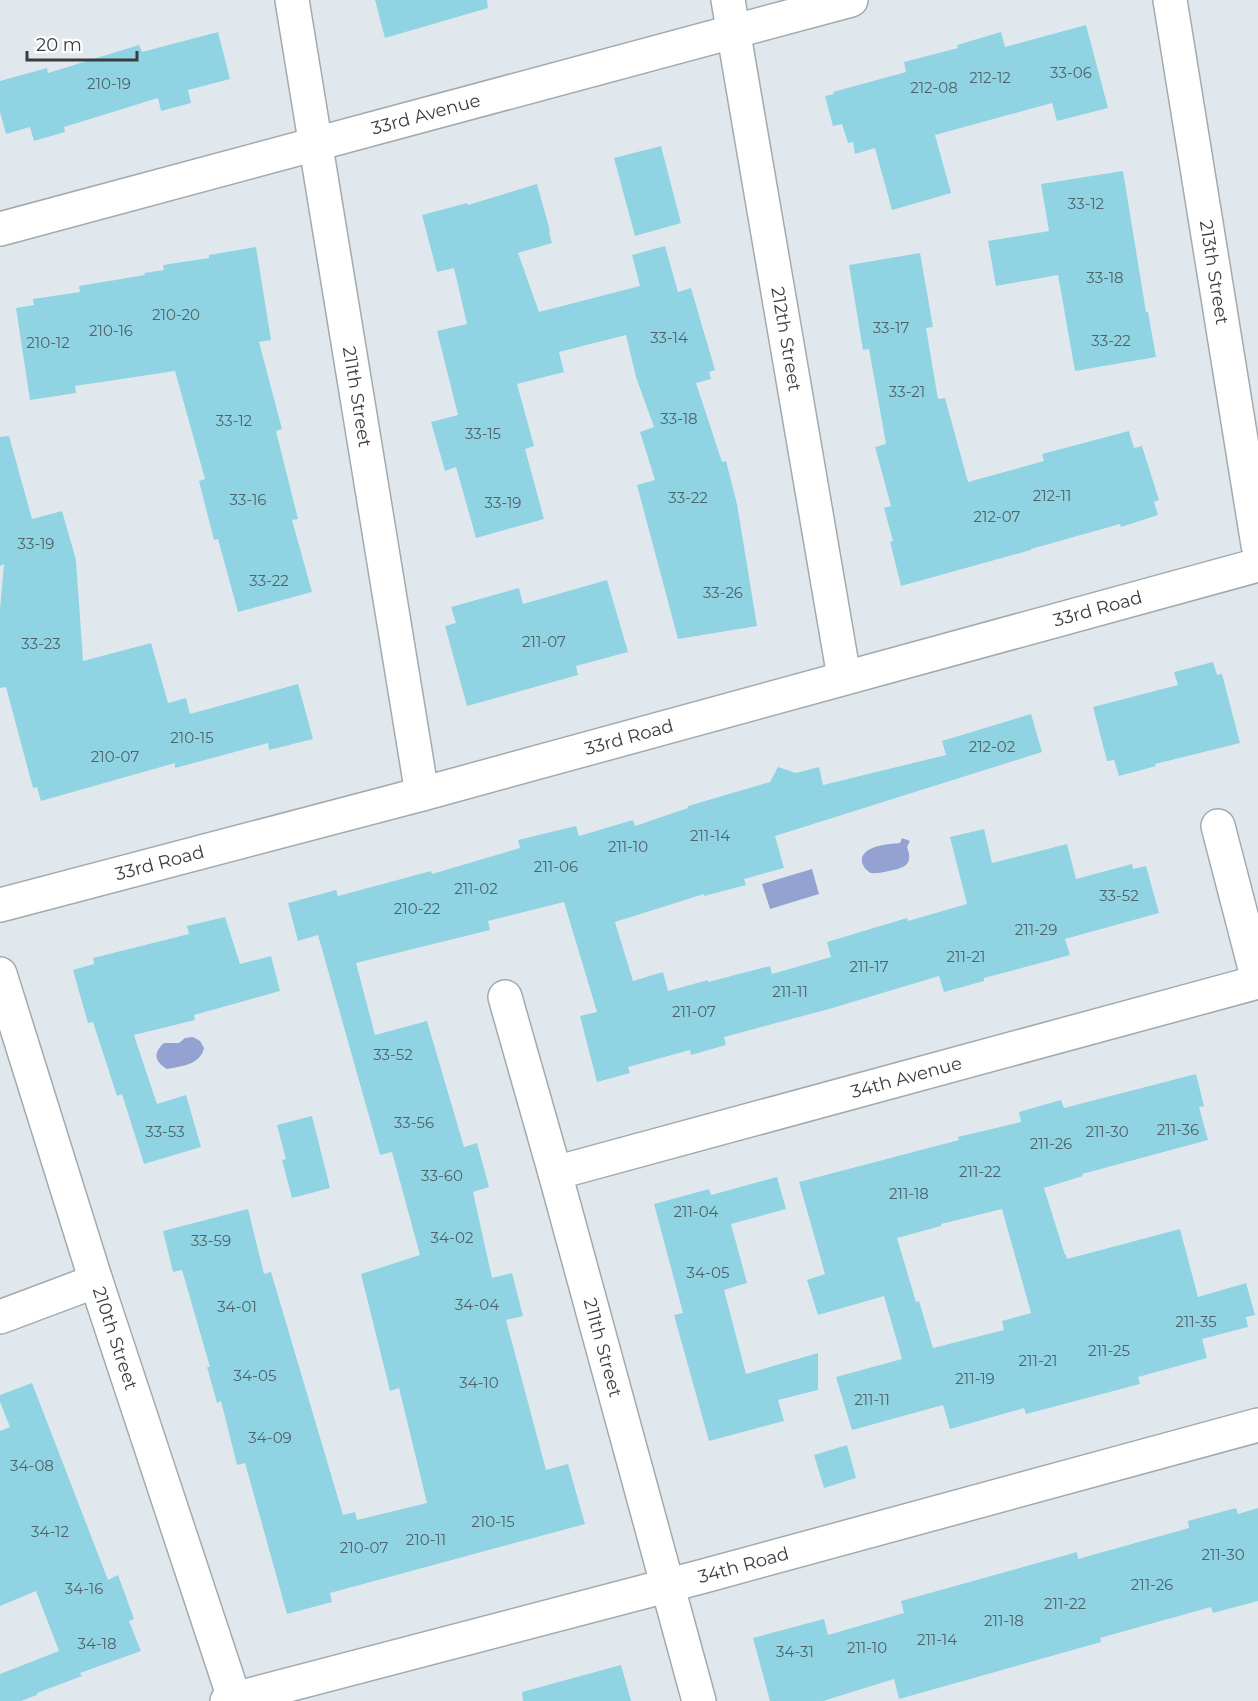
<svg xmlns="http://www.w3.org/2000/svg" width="1258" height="1701" font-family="Montserrat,sans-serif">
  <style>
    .water { fill: #94a2d2 }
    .building { fill: #90d4e4; fill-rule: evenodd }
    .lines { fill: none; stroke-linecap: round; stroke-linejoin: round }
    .minor-casing { stroke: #a2aaaf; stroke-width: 36 }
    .minor { stroke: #fff; stroke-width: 33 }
    .labels { text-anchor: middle; stroke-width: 6; stroke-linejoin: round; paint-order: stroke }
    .number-label { font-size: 15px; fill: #506368 }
    .street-label { font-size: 18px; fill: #3a3d3f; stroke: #fff }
  </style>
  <rect width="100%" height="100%" fill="#e0e8ed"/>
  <path class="water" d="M902 838 910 841 907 847C914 865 904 868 889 871 883 872 877 874 871 873 867 871 863 867 862 862 860 846 888 844 900 843Z
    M812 869 819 894 770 909 762 884Z
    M193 1037 200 1041 204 1048C200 1065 182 1066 167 1069 154 1061 153 1053 164 1043H179L185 1038Z"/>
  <path class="building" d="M375 0H487L488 8 385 38Z
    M1086 25 1108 108 1057 121 1052 103 935 135 951 193 892 210 875 148 855 154 853 142 848 143 842 124 833 126 825 96 834 94 833 92 906 72 904 62 958 48 957 45 1001 32 1005 47Z
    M218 32 230 79 188 90 191 103 161 111 158 98 64 127 65 132 34 141 30 127 6 134 0 112V81L47 68 48 73 139 45 142 52Z
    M661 146 681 223 635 236 614 158Z
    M1123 171 1146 312H1148L1156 357 1075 371 1058 275 996 286 988 241 1049 231 1041 184Z
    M537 184 550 231 549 232 552 243 518 253 539 312 640 286 632 255 665 246 678 292 691 288 715 370 709 372 711 379 696 383 722 462 726 461 737 504 757 626 678 639 637 485 655 480 640 432 654 427 636 377 626 335 559 352 564 372 517 384 534 446 525 449 544 519 476 538 456 467 445 471 431 422 458 415 437 331 467 324 454 268 437 272 422 215 467 203 468 205Z
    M256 247 271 340 259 342 282 429 276 431 298 519 292 520 312 592 238 612 218 539 214 540 199 481 205 479 175 371 75 386 76 393 30 400 16 308 34 305 33 299 80 292 79 286 145 275 144 273 164 270 163 265 209 258V255Z
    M920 253 933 327 926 328 938 399 945 398 968 482 1044 461 1042 454 1129 431 1134 448 1142 446 1159 500 1154 502 1158 515 1121 527 1120 524 1031 549V550L901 586 890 542 893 541 884 508 891 506 875 447 886 444 869 349 863 350 849 265Z
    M9 436 32 519 62 511 76 560 83 661 151 643 168 703 186 698 190 714 298 684 313 739 269 750 268 743 175 768V763L41 801 37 787 33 788 6 687 0 688V609L4 564 0 566V437Z
    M607 580 628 652 576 666 578 675 467 706 445 626 456 623 451 607 519 588 523 604Z
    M1213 662 1217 675 1222 674 1240 743 1155 764 1156 766 1119 776 1114 760 1107 761 1093 707 1178 685 1174 672Z
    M1031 714 1042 752 775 836 784 868 744 879 746 885 704 896V894L615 922 633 981 663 972 668 991 708 980V982L770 966 772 974 831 957 827 942 907 918 908 921 967 904 950 837 984 829 992 863 1067 844 1076 879 1132 864 1133 869 1146 866 1159 913 1065 939 1070 955 984 978V981L944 992 939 976 829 1009 724 1037 726 1045 691 1055 690 1050 628 1067 630 1073 597 1082 580 1016 597 1012 564 902 488 921 490 930 356 963 375 1035 427 1021 464 1147 477 1143 489 1187 473 1192 492 1278 512 1273 523 1316 506 1320 546 1470 568 1464 585 1524 330 1593 332 1602 287 1614 245 1463 237 1465 221 1401 217 1403 207 1367H210L182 1270 173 1272 163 1231 248 1209 264 1274 271 1272 343 1515 355 1512 357 1520 427 1503 399 1388 390 1391 361 1274 420 1255 392 1152 380 1155 318 935 298 941 288 903 336 890 338 896 431 871 432 874 520 848 518 840 576 826 579 836 633 820 635 826 688 808V806L770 782 778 767 796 773 819 767 823 785 946 755 942 741Z
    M225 917 240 964 271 956 280 991 194 1015 195 1020 134 1035 157 1104 186 1095 201 1147 144 1164 122 1094 117 1096 93 1022 88 1023 73 970 94 964 93 958 189 934 187 926Z
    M1196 1074 1204 1106 1199 1107 1208 1140 1082 1174 1083 1176 1044 1188 1065 1255H1066L1067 1259 1180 1229 1198 1297 1246 1283 1255 1315 1246 1317 1248 1327 1202 1339 1207 1358 1138 1377 1140 1384 1026 1414 1024 1408 950 1429 943 1405 852 1430 836 1377 902 1359 884 1296 818 1315 807 1280 825 1274 799 1182 959 1140 958 1137 1021 1122 1019 1112 1061 1100 1064 1108ZM1002 1209 1031 1313 1002 1321 1004 1330 933 1348 919 1301 916 1302 897 1238 941 1226V1224Z
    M312 1116 330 1188 292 1198 282 1160 286 1159 277 1125Z
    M777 1177 786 1209 731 1224 747 1283 724 1290 746 1374 818 1353V1390L778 1400 784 1421 709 1441 674 1315 683 1313 654 1204 709 1189 711 1195Z
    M32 1383 108 1580 118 1575 134 1619 129 1621 141 1651 80 1673 82 1676 37 1693V1695L21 1701H0V1674L59 1651 36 1591 0 1606V1431L10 1427 0 1402V1395Z
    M847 1445 856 1478 824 1488 814 1455Z
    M1236 1508 1238 1514 1258 1508V1601L1213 1613 1211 1607 1100 1638 1101 1642 899 1699 894 1679 823 1701H770L753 1638 824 1619 828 1635 904 1613 901 1601 1077 1552 1078 1559 1189 1528 1188 1521Z
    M621 1665 631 1701H523L522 1692Z"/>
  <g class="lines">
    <g class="minor-casing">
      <g id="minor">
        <path id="s1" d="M292 0 422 794"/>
        <path id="s2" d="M728 0 844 677"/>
        <path id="s3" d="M1170 0 1258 545"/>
        <path id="s4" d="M0 229 851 0"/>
        <path d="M1218 826 1258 980"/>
        <path id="s5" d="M0 905 422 794 1258 565"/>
        <path id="s6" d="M0 974 96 1281 235 1701"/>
        <path id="s7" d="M505 997 555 1173 699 1701"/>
        <path id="s8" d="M555 1173 1258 982"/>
        <path d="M0 1317 96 1281"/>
        <path id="s9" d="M227 1701 704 1576 1258 1425"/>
      </g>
    </g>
    <use href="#minor" class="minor"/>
  </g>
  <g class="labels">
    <g class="number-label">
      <text x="1071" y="78">33-06</text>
      <text x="990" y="83">212-12</text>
      <text x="109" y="89">210-19</text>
      <text x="934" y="93">212-08</text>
      <text x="1086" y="209">33-12</text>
      <text x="1105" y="283">33-18</text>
      <text x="176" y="320">210-20</text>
      <text x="891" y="333">33-17</text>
      <text x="111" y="336">210-16</text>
      <text x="669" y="343">33-14</text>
      <text x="1111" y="346">33-22</text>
      <text x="48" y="348">210-12</text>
      <text x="907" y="397">33-21</text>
      <text x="679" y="424">33-18</text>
      <text x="234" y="426">33-12</text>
      <text x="483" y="439">33-15</text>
      <text x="1052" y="501">212-11</text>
      <text x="688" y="503">33-22</text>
      <text x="248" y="505">33-16</text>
      <text x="503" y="508">33-19</text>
      <text x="997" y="522">212-07</text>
      <text x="36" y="549">33-19</text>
      <text x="269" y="586">33-22</text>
      <text x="723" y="598">33-26</text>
      <text x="544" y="647">211-07</text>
      <text x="41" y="649">33-23</text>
      <text x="192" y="743">210-15</text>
      <text x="992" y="752">212-02</text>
      <text x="115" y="762">210-07</text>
      <text x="710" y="841">211-14</text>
      <text x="628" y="852">211-10</text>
      <text x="556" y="872">211-06</text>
      <text x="476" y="894">211-02</text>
      <text x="1119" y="901">33-52</text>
      <text x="417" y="914">210-22</text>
      <text x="1036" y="935">211-29</text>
      <text x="966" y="962">211-21</text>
      <text x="869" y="972">211-17</text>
      <text x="790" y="997">211-11</text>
      <text x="694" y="1017">211-07</text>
      <text x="393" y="1060">33-52</text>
      <text x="414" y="1128">33-56</text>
      <text x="1178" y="1135">211-36</text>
      <text x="165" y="1137">33-53</text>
      <text x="1107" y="1137">211-30</text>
      <text x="1051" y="1149">211-26</text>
      <text x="980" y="1177">211-22</text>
      <text x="442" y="1181">33-60</text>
      <text x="909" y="1199">211-18</text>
      <text x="696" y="1217">211-04</text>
      <text x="452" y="1243">34-02</text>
      <text x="211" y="1246">33-59</text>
      <text x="708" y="1278">34-05</text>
      <text x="477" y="1310">34-04</text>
      <text x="237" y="1312">34-01</text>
      <text x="1196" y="1327">211-35</text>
      <text x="1109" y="1356">211-25</text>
      <text x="1038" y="1366">211-21</text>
      <text x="255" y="1381">34-05</text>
      <text x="975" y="1384">211-19</text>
      <text x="479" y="1388">34-10</text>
      <text x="872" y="1405">211-11</text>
      <text x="270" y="1443">34-09</text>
      <text x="32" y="1471">34-08</text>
      <text x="493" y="1527">210-15</text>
      <text x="50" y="1537">34-12</text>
      <text x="426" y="1545">210-11</text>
      <text x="364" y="1553">210-07</text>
      <text x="1223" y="1560">211-30</text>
      <text x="1152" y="1590">211-26</text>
      <text x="84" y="1594">34-16</text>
      <text x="1065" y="1609">211-22</text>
      <text x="1004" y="1626">211-18</text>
      <text x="937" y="1645">211-14</text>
      <text x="97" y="1649">34-18</text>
      <text x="867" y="1653">211-10</text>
      <text x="795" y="1657">34-31</text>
    </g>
    <g class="street-label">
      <text dy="6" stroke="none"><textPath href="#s4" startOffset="441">33rd Avenue</textPath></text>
      <text dy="6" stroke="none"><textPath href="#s3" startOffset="276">213th Street</textPath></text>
      <text dy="6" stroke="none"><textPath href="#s2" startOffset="344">212th Street</textPath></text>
      <text dy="6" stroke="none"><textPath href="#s1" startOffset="402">211th Street</textPath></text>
      <text dy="6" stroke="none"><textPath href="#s5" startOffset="1137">33rd Road</textPath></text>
      <text dy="6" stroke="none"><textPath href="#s5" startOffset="651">33rd Road</textPath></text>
      <text dy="6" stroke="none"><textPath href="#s5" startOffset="165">33rd Road</textPath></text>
      <text dy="6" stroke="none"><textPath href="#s8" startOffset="364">34th Avenue</textPath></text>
      <text dy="6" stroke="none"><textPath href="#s6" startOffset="382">210th Street</textPath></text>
      <text dy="6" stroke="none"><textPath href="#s7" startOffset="364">211th Street</textPath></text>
      <text dy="6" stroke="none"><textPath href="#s9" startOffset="534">34th Road</textPath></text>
    </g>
  </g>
  <path d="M27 51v9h110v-9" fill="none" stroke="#3a3d3f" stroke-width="3"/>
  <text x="36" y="51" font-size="18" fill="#3a3d3f" stroke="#ffffff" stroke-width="4.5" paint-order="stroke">20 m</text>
</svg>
